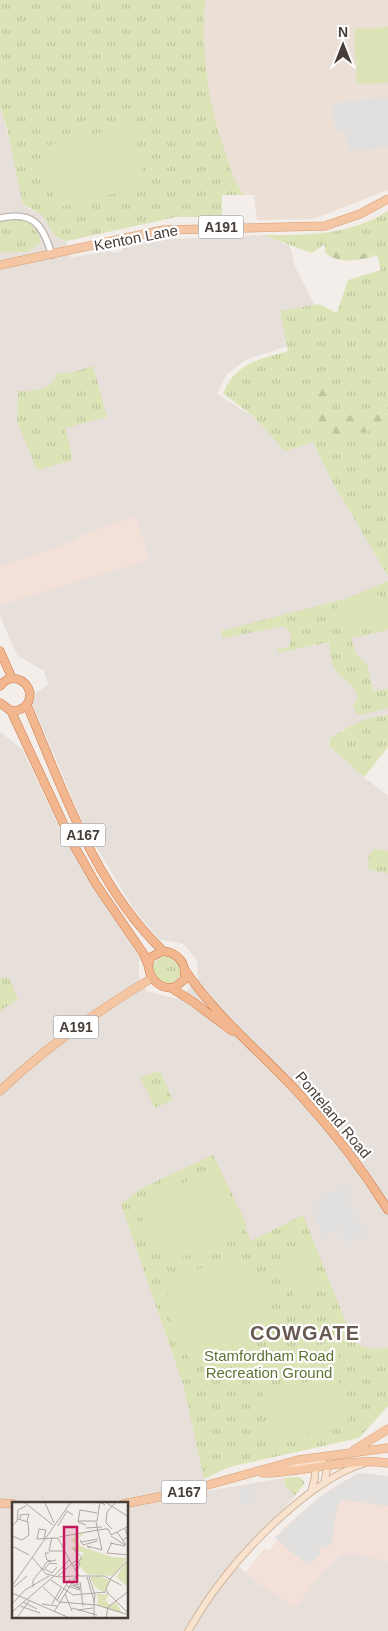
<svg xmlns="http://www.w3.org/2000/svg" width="388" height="1631" font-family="Helvetica,sans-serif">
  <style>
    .residential { fill: #e7dfd9; fill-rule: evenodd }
    .commercial { fill: #f3e0d8 }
    .education { fill: #ebdfd6 }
    .grass { fill: url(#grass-tufts) }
    .forest { fill: url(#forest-firs) }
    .pitch { fill: #dbe3b7 }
    .parking { fill: #e2e0de }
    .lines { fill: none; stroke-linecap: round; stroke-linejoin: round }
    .tertiary-casing { stroke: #c1b6b1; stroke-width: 8 }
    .secondary-casing { stroke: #d1b7a0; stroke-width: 8 }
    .primary-casing { stroke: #d89e74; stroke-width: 9 }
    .trunk-casing { stroke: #ce794a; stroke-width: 9 }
    .tertiary { stroke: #fff; stroke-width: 5.5 }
    .secondary { stroke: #f9e3ce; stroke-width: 6 }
    .primary { stroke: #f4c6a3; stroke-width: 8 }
    .trunk { stroke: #f2b78e; stroke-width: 8 }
    .labels { text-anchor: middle; stroke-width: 4.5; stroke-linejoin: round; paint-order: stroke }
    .shield { fill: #fff; stroke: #7e7774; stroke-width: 1 }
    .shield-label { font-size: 14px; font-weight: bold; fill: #473d39 }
    .street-label { font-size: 15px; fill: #473d39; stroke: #fff }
    .park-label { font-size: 15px; fill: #5c7332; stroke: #fff }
    .district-label { font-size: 20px; font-weight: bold; letter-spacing: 1px; fill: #685951; stroke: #fff }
    .inset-road { fill: none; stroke: #aea7a3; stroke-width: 1 }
    .view { fill: #c2185b; fill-opacity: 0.15; stroke: #c2185b; stroke-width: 2.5 }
    .inset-edge { fill: none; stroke: #473d39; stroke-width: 2.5 }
  </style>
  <defs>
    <pattern id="grass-tufts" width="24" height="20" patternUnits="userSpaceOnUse" patternTransform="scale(1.25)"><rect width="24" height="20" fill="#dbe3b7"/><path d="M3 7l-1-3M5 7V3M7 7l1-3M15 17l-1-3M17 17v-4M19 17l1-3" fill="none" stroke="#bdc49e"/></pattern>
    <pattern id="forest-firs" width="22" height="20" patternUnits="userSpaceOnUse" patternTransform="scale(1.25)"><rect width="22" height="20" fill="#dbe3b7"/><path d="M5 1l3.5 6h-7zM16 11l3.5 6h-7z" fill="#bdc49e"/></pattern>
  </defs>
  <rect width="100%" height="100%" fill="#f3eeea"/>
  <path class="residential" d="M0 107 27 208 42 215 55 236 66 241 71 258 109 250 113 253 122 251 123 247 152 240 263 235 290 246 295 267 315 306 280 311 288 346 247 359 227 374 217 394 254 417 285 450 313 442 333 483 388 576V715L380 716 344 729 330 738 328 743 329 746 364 777 388 796V1348H366L357 1346 349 1330 185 1387 207 1491 284 1478 285 1486 295 1496 235 1563 260 1585 324 1571 340 1555 355 1554 388 1561V1631H0V732L22 749 65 839 139 957V976L146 991 178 999 198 979 197 961 184 944 158 939 133 908 85 828 32 703 36 693 48 685 44 671 17 655 0 616ZM14 1504H128V1617H14Z"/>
  <path class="commercial" d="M136 516 149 560 0 605V564L1 566 79 539 78 536Z
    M358 1473 388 1476V1561L355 1554 340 1555 324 1571 295 1608 260 1585 246 1572 264 1549 269 1550 278 1540 275 1538 289 1523 332 1488Z"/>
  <path class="education" d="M0 0H388V190L313 219 257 220 254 195H222V217H176L66 241 55 236 42 215 23 204 7 129 0 107Z"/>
  <path class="grass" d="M0 0H205C201 53 208 102 225 152 230 167 234 182 244 195H222V217H176L66 241 55 236 42 215 23 204 7 129 0 107Z
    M388 211V576L333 483 313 442 285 451 254 417 223 393C237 362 258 360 288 351L280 311 319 304 337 313 348 280 381 270 377 255 336 251 328 242 312 253 263 235C308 235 348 236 388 211Z
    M18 219C30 221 38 229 41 242L28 252H0V222Z
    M93 366 107 417 65 428 73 460 37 470 17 421 18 391C33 391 52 391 57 373H70Z
    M388 581V628L385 631 351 638 356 654 367 664 373 691 388 689V708L360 715 356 713 353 705 358 699C353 680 345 683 335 669 330 661 330 651 329 642L278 653 277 649 289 647C292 637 292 632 284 626L223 638 221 631 348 598Z
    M388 715V747L364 777 329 746 330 738C348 727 366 716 388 715Z
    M373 849 388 851V873L369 870 368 859Z
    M153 970a14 14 0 1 1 28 0a14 14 0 1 1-28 0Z
    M4 977 9 978 18 999 0 1011V979Z
    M160 1071 173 1100 155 1108 140 1077Z
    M213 1155 247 1225 245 1229 251 1241 303 1215 353 1340C362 1351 375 1348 388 1348V1406L359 1438 229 1467 204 1479 184 1387 121 1204 140 1189Z
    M296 1477 301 1478 305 1483 295 1496 285 1486 284 1478Z"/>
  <path class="forest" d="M328 242 336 251 377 255C362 261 338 264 325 253V243Z
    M323 384 329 401 341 419 388 401V424L367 432 336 434 318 425 310 386Z"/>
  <path class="pitch" d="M388 27V83L357 84 354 29Z
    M131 125 146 186 56 208 41 147Z
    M380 594 386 621 343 631 336 604Z
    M215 1167 245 1225 167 1266 136 1207Z
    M307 1249 323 1289 296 1300 280 1260Z
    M227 1256C245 1256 254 1264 261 1280 267 1293 276 1309 270 1323 262 1344 213 1370 193 1360 175 1352 166 1306 168 1288L176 1280Z
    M335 1341 342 1370 291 1382 284 1354Z
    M337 1374 349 1423 275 1441 263 1393Z"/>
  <path class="parking" d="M388 98V148L350 151 344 131 339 133 336 130 332 112 334 101 339 104 344 100Z
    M350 1185 355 1194 347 1199 368 1234 346 1244 339 1230 323 1237 309 1205 338 1187 340 1191Z
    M358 1473 388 1476V1506L343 1500 337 1507 332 1542 325 1549 321 1546 318 1550 321 1553 314 1561H310L306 1564 275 1538 317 1499Z
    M253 1486 255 1503 240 1505 238 1488Z"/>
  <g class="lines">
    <g class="tertiary-casing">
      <path id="tertiary" d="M0 218C35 211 42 225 52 255"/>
    </g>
    <g class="secondary-casing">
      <path id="secondary" d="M278 1468 324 1463 327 1469 324 1483
        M311 1492 315 1477V1465
        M188 1631C198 1615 208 1598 220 1583 251 1542 313 1479 363 1464"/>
    </g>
    <g class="primary-casing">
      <path id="primary" d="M0 265 163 230 325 226 360 214 388 199
        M0 1091C46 1047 97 1011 152 978
        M354 1450 388 1429
        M263 1473C305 1473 346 1457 388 1463
        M0 1503 14 1504
        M123 1504 179 1493 298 1460 388 1448"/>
    </g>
    <g class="trunk-casing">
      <path id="trunk" d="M0 651 12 678
        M0 686C10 673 26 678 30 693 30 705 23 711 11 711L0 703
        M27 705C63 790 95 886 163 951
        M11 711 72 842 96 884 143 953 148 965
        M163 951C179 953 187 964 184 980L175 987C158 991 143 973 151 957Z
        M185 970C217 1018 263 1054 302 1097 334 1132 363 1170 388 1210
        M171 988 192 1001 232 1031"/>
    </g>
    <use href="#tertiary" class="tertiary"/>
    <use href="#secondary" class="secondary"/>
    <use href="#primary" class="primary"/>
    <use href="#trunk" class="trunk"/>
  </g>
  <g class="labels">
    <g class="shield">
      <rect x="198.5" y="215.5" width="45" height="23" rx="4"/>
      <rect x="60.5" y="823.5" width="45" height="23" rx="4"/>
      <rect x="53.5" y="1015.5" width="45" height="23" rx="4"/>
      <rect x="161.5" y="1480.5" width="45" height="23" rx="4"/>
    </g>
    <g class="shield-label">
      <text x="221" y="232">A191</text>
      <text x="83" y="840">A167</text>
      <text x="76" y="1032">A191</text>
      <text x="184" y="1497">A167</text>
    </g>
    <g class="street-label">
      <text transform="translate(136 238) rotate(-11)" y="5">Kenton Lane</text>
      <text transform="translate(333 1115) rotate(50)" y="5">Ponteland Road</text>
    </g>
    <g class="park-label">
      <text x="269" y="1361">Stamfordham Road<tspan x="269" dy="17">Recreation Ground</tspan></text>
    </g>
    <g class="district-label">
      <text x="305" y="1340">COWGATE</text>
    </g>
  </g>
  <g transform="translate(12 1502)">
    <rect width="116" height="116" fill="#f3eeea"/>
    <path d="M71 32 66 37 68 44 100 55 116 56 101 74 75 72 69 66 66 56H70L71 50H63L59 46 65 44 59 38 64 34 61 33ZM116 58V85L104 75ZM86 74 97 78 93 91 83 85 78 75ZM85 92H95L97 94 93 98 98 103 104 101 109 108 108 110 86 103Z" fill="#dbe3b7"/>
    <path class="inset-road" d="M12 0 41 23M93 0 117 15M33 1 42 21M68 8 66 20 74 23M68 8 85 11M8 17V13L17 12 15 19M66 19H85L88 0 93 3M84 20 90 48M0 24 5 19 6 8 14 4M46 24 55 9 61 13M74 26 90 25M100 27 94 21 95 10 104 0M105 30 114 43M99 33 117 24M0 34 10 38 17 33 16 20 6 17M99 34 113 43M40 35 37 49H51M47 35 92 27H96L99 33M46 36 58 59M25 37 27 27 34 28 32 36M25 37 46 36M68 38 69 40 86 37M110 38 116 35 113 27M69 40 71 43 85 39M100 40 95 51 117 53M98 41 113 44M0 44 17 53M61 46 70 56 62 64M78 46 75 44 90 48M37 51H33L35 58 39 59M20 55 34 72 47 75M57 57 67 74H92L109 83M30 67 35 60 44 58M33 67 40 71 45 65M31 68 38 61 45 62M43 73 57 58M46 74 63 59 68 61 66 67M47 75 62 74M75 75 82 99V117M77 75 83 93 82 101M39 78 61 93 94 90M58 80 67 86 59 83M68 80 71 104M0 84 59 0M55 84 68 88 66 82 63 83M2 85 15 74M21 85V78L30 67M31 85 47 100 85 103 117 113M95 90 117 112M0 91 60 117M53 92 60 109M96 92 94 87 99 76 117 57M45 98 58 77M11 100 25 107M0 102 13 88 37 74M30 102 45 104M40 102 49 86M8 104 28 111M60 106 85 113M65 108 81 106M0 110 42 74M42 110 64 74M4 117 17 99M94 117 96 105 117 89"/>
    <path class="view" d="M52 25H65V80H52Z"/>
    <rect width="116" height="116" class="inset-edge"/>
  </g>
  <g transform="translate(343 45)" stroke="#ffffff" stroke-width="4" paint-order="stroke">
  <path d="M0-4L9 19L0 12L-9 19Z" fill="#473d39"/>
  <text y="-8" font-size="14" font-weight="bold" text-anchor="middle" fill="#473d39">N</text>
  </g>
</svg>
